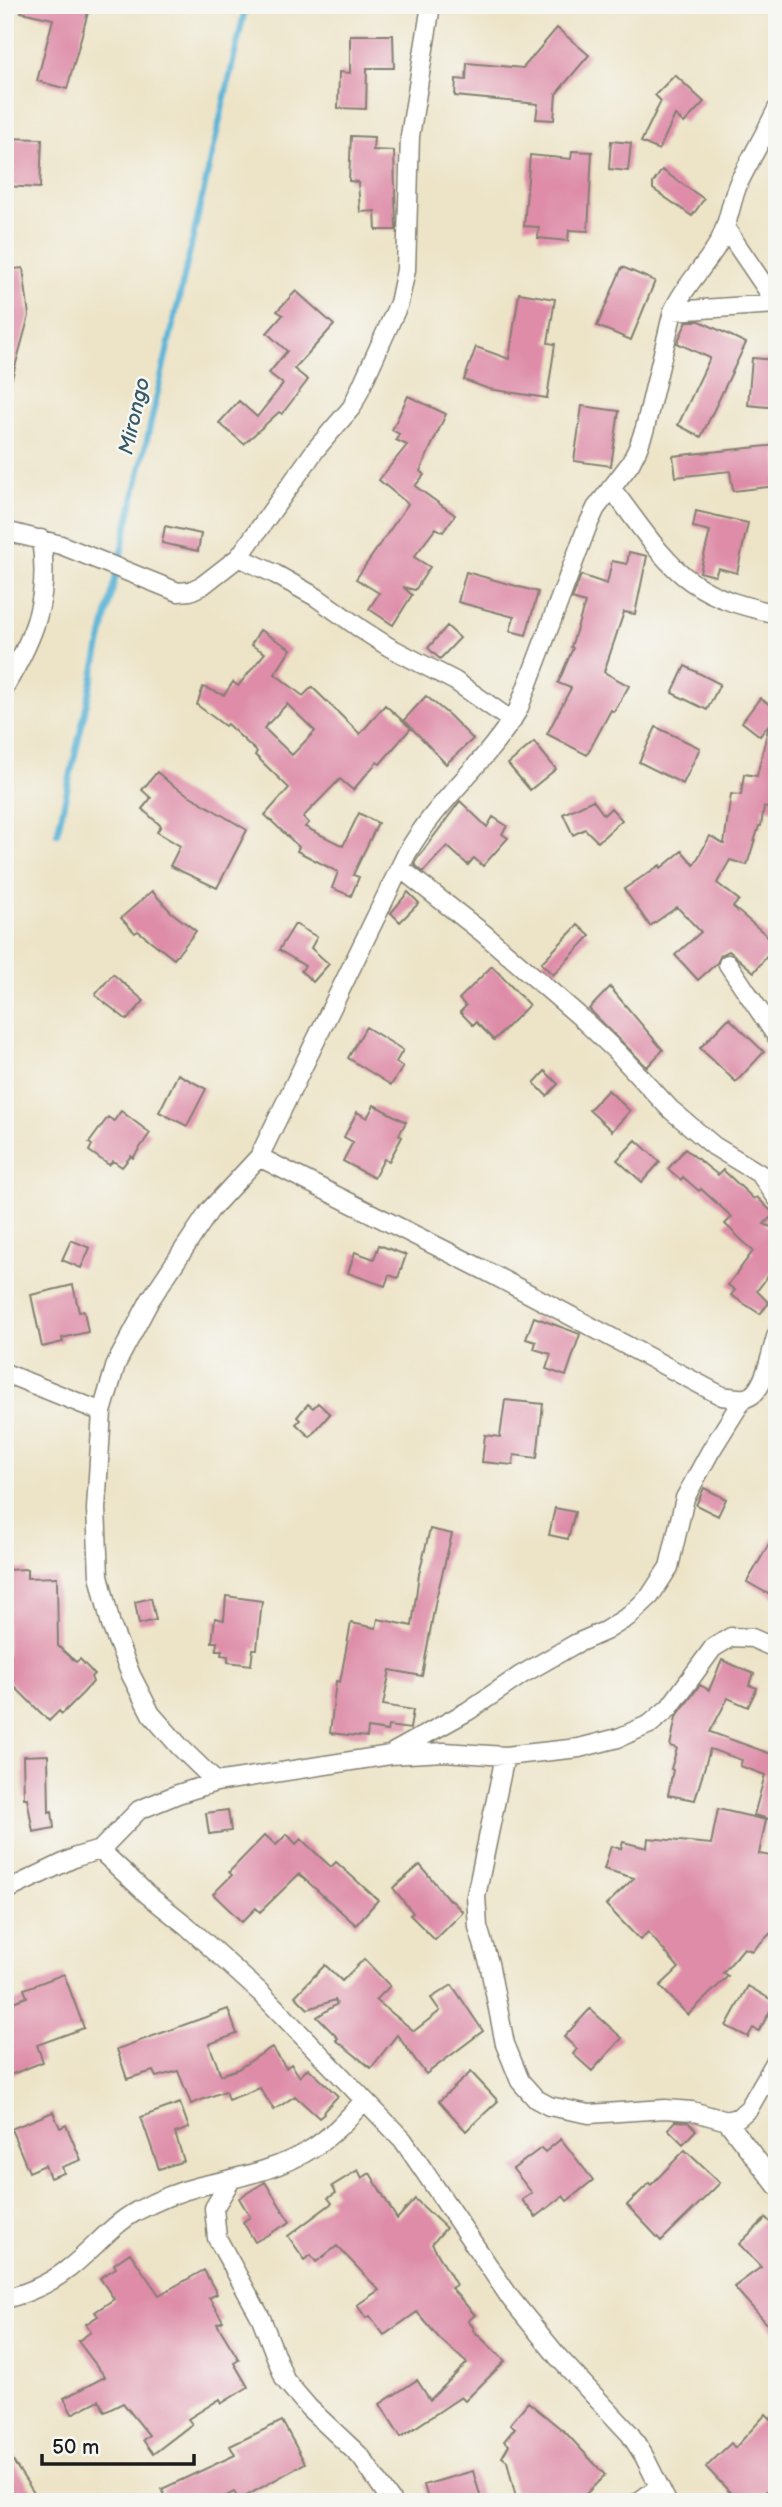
<svg xmlns="http://www.w3.org/2000/svg" width="782" height="2507" font-family="'Balsamiq Sans',sans-serif">
  <style>
    .lines { fill: none; stroke-linecap: round; stroke-linejoin: round }
    .stream { stroke: #5ab4d7; stroke-width: 6 }
    .building { fill: #de8ca8; fill-rule: evenodd }
    .minor-casing { stroke: #848072; stroke-width: 21 }
    .minor { stroke: #fff; stroke-width: 18 }
    .labels { text-anchor: middle; stroke-width: 5; stroke-linejoin: round; paint-order: stroke }
    .water-label { font-size: 21px; font-style: italic; fill: #355967; stroke: #f6f6f2 }
  </style>
  <rect width="100%" height="100%" fill="#f6f6f2"/>
  <filter id="ink" filterUnits="userSpaceOnUse"><feTurbulence type="fractalNoise" baseFrequency=".0143" numOctaves="2"/><feDisplacementMap in="SourceGraphic" scale="14" xChannelSelector="R" yChannelSelector="G"/><feConvolveMatrix kernelMatrix="1 2 1 2 8 2 1 2 1" color-interpolation-filters="sRGB"/></filter>
  <filter id="wash" filterUnits="userSpaceOnUse"><feTurbulence type="fractalNoise" baseFrequency=".00686" numOctaves="4" result="noise"/><feDisplacementMap in="SourceGraphic" scale="28" xChannelSelector="R" yChannelSelector="G"/><feGaussianBlur stdDeviation="1.57" result="paint"/><feColorMatrix in="noise" values="0 0 0 0 0 0 0 0 0 0 0 0 0 0 0 0 0 1.4 0 .05"/><feComposite in="paint" operator="in"/></filter>
  <g filter="url(#wash)">
    <rect width="100%" height="100%" fill="#ede4c8"/>
    <g class="lines">
      <path class="stream" d="M57 834 246 5"/>
    </g>
    <g id="blocks">
      <path class="building" d="M22 5H90L67 89 37 81 53 19 21 12Z
        M557 28 589 55 556 94 554 120 536 119 538 104 455 96 456 79 466 80 467 63 523 68Z
        M350 35H393L394 68H367L366 109 338 108 339 72 350 73Z
        M675 75 704 102 684 123 675 115 659 150 641 142 661 101 655 95Z
        M351 136 374 137 373 150 394 151 396 230H376L375 211 360 212 358 182 349 181Z
        M5 138 42 139 40 188 5 186Z
        M611 141 631 143 628 171 609 169Z
        M572 151 592 152 588 231 569 230 568 241 538 238 539 227 524 226 530 155 571 159Z
        M662 170 704 199 692 216 653 189V183Z
        M622 267 655 281 631 340 597 326Z
        M23 268 29 316 10 385 5 384V270Z
        M296 291 334 325 294 369 308 380 282 414 279 412 244 444 219 423 239 401 257 417 283 384 269 373 287 351 267 333 283 315 277 311Z
        M519 293 555 299 548 343 555 344 547 398 489 389 464 380 476 347 509 359Z
        M687 321H700L746 343 701 437 678 425 710 358 677 343Z
        M752 358 777 360V408L748 405Z
        M408 396 446 414 420 471 424 475 415 486 455 515 443 532 436 528 414 557 430 567 415 590 403 587 412 595 393 625 369 609 379 593 356 579 408 504 379 480 407 445 396 440 399 434 392 430Z
        M582 406 619 411 611 466 574 461Z
        M777 445V486L733 491 730 471 676 477 673 456Z
        M696 511 748 523 737 573 718 568 715 576 700 572 710 531 693 527Z
        M165 526 201 534 198 551 162 543Z
        M629 552 647 556 635 614 624 612 604 672 629 686 614 712 611 710 587 755 547 734 571 688 558 683 573 648 571 647 585 603 572 599 581 575 607 584 612 561 627 564Z
        M466 572 538 592 526 635 510 631 514 617 458 602Z
        M447 626 460 638 440 659 428 648Z
        M260 630 291 649 275 674 303 696 312 687 360 734 385 705 411 728 380 764 377 762 353 790 340 779 303 817 309 823 305 827 343 846 359 813 378 823 353 875 359 877 351 896 332 888 338 872 297 851 299 847 265 815 289 788 255 755 257 752 227 724 225 726 197 705 203 687 224 695 233 682 238 686 265 653 251 645ZM287 704 315 731 292 755 264 728Z
        M685 666 720 684 707 710 672 693Z
        M426 696 449 715 473 739 446 764 404 720Z
        M760 698 777 710 772 720H777V811L764 807 761 826H759L747 865 730 860 717 883 739 900 733 907 777 944 754 972 729 951 721 955 717 963 698 980 675 955 701 932 677 907 650 926 624 889 660 865 661 868 682 851 694 865 710 836 724 844 731 794 741 795 744 774 757 776 769 724 760 736 742 722Z
        M656 727 700 748 683 784 639 762Z
        M534 742 556 769 530 790 508 764Z
        M157 772 172 785 247 830 217 888 170 866 180 846 157 832 161 826 142 809 151 798 142 790Z
        M593 800 604 815 611 808 622 820 598 842 585 829 573 835 563 814Z
        M460 801 487 827 493 817 507 826 502 834 508 838 483 866 474 858 468 865 447 846 423 872 414 864 417 859Z
        M152 891 171 912 196 931 174 959 138 931 135 933 121 918Z
        M408 892 419 903 400 922 391 913Z
        M295 924 317 937 311 948 329 964 313 982 301 971 305 966 279 950Z
        M578 925 590 936 553 975 541 963Z
        M492 966 529 1005 494 1040 476 1022 473 1025 460 1012 466 1006 459 999Z
        M113 974 144 1001 127 1020 95 995Z
        M610 987 663 1050 647 1067 589 1009Z
        M729 1018 764 1052 736 1082 700 1048Z
        M366 1027 403 1050 396 1062 403 1067 391 1085 348 1058Z
        M545 1071 558 1084 547 1096 534 1083Z
        M178 1074 206 1089 187 1126 159 1112Z
        M608 1090 630 1111 612 1131 589 1110Z
        M374 1105 406 1122 399 1135 402 1137 389 1161 384 1159 374 1178 343 1161 353 1142 344 1137 357 1112 367 1118Z
        M121 1111 150 1133 133 1158 131 1156 122 1167 113 1161 109 1165 89 1151 92 1145 89 1143 108 1117 114 1121Z
        M636 1140 660 1162 642 1182 617 1160Z
        M685 1149 718 1175 723 1170 754 1199 757 1197 774 1214 764 1224 777 1230V1264L757 1291 769 1303 760 1314 731 1295 735 1290 728 1285 753 1251 725 1224 732 1217 701 1189 699 1191 683 1177 681 1180 668 1169Z
        M71 1240 90 1248 81 1268 62 1260Z
        M379 1245 406 1255 398 1278 389 1275 385 1286 348 1273 355 1252 374 1259Z
        M73 1285 79 1312 84 1311 88 1332 62 1338 63 1342 42 1347 31 1295Z
        M534 1317 580 1334 566 1376 546 1369 551 1354 534 1349 536 1342 526 1339Z
        M505 1400 543 1404 537 1458 514 1455 513 1465 482 1462 485 1435 500 1437Z
        M318 1403 330 1414 310 1437 296 1424 300 1420 297 1417 308 1404 313 1408Z
        M704 1488 726 1499 718 1516 696 1505Z
        M555 1508 575 1512 568 1539 549 1535Z
        M430 1529 452 1534 436 1599 422 1676 390 1670 383 1705 413 1710 410 1729 388 1726 387 1731 368 1728 367 1737 330 1733 336 1681 340 1682 351 1623 376 1628 378 1619 412 1626 419 1574Z
        M777 1530V1599L747 1582Z
        M27 1569V1578L57 1577 58 1646 76 1662 80 1659 94 1674 91 1677 93 1682 82 1694 62 1714 59 1711 49 1721 5 1677V1655H7L5 1570Z
        M226 1596 262 1601 257 1649H253L251 1665 228 1662V1656L221 1655 222 1650H216L217 1642H212L215 1618 224 1620Z
        M151 1598 156 1620 139 1624 135 1602Z
        M722 1660 754 1674 749 1685 757 1688 748 1707 728 1698 710 1732 771 1754 772 1751H777V1791L769 1819 754 1815 765 1775 740 1766 742 1760 710 1749 695 1800 668 1795 673 1770 671 1769 677 1748 670 1746 676 1717 700 1685 709 1690Z
        M48 1755 49 1812 52 1811 54 1828 33 1832 27 1798H24L23 1756Z
        M718 1809 766 1820 759 1854 777 1857V1927L752 1951 744 1948 723 1973 728 1976 688 2015 660 1986 679 1968 648 1932 640 1940 606 1905 634 1878 604 1869 611 1846 621 1849 623 1842 647 1848 648 1838 711 1844Z
        M228 1810 231 1831 209 1834 206 1813Z
        M287 1834 296 1844 301 1839 331 1867 336 1862 378 1900 356 1925 299 1874 260 1912 256 1908 242 1922 213 1894 232 1875 229 1872 265 1835 276 1845Z
        M420 1865 449 1900 450 1899 463 1912 435 1940 410 1915 413 1913 393 1888Z
        M364 1959 390 1986 376 2000 414 2031 440 2011 431 1998 452 1985 483 2031 426 2074 397 2035 371 2068 336 2040 338 2038 317 2017 337 2004 335 2000 308 2009 295 1996 325 1965 342 1981Z
        M64 1974 84 2028 37 2045 43 2062 5 2077V2005L27 1997 24 1989Z
        M748 1986 775 2002 759 2031 753 2028 748 2037 726 2026Z
        M228 2009 237 2034 209 2044 221 2075 238 2069 272 2047 286 2068 291 2064 300 2077 308 2068 338 2096 323 2112 324 2114 319 2118 295 2096 274 2110 260 2088 228 2100 225 2091 191 2104 178 2071 156 2077 153 2071 127 2079 117 2049Z
        M590 2009 622 2038 592 2071 573 2054 577 2049 564 2037Z
        M471 2072 498 2101 466 2131 439 2101Z
        M180 2103 189 2128 175 2133 184 2161 159 2169 141 2117Z
        M53 2112 60 2128 66 2125 81 2160 62 2167 64 2173 50 2178 45 2165 29 2172 11 2129Z
        M675 2121 688 2122 696 2130 683 2144 668 2129Z
        M561 2139 593 2180 567 2201 563 2196 536 2217 522 2200 532 2193 513 2169 541 2148 545 2152Z
        M685 2150 720 2183 661 2241 627 2205 649 2183 651 2185Z
        M358 2170 362 2178 370 2173 397 2219 415 2199 446 2228 432 2244 456 2285 451 2288 475 2315 468 2321 474 2328 473 2330 505 2361 465 2401 461 2397 401 2437 380 2404 417 2380 430 2400 467 2363 440 2339 417 2312 384 2335 370 2316 366 2318 357 2305 379 2290 337 2246 316 2262 311 2255 305 2260 288 2236 332 2203 328 2198 336 2193 332 2186Z
        M265 2182 290 2222 255 2242 243 2222 250 2217 239 2198Z
        M766 2218 777 2230V2335L734 2287 761 2267 739 2244Z
        M130 2253 159 2295 204 2270 217 2294 209 2298 223 2321 217 2324 239 2360 234 2363 248 2387 222 2403 220 2399 188 2419 192 2424 153 2454 143 2440 149 2435 123 2403 105 2412 99 2400 72 2414 64 2398 105 2377 78 2341 91 2332 86 2324 98 2316 95 2312 114 2299 100 2278 116 2268 114 2264Z
        M528 2402 566 2433 605 2475 578 2502H532L528 2495 516 2498 507 2461 502 2457 509 2445 504 2441 515 2428 510 2424Z
        M766 2414 777 2425V2501L766 2491 755 2502H739L706 2467 731 2443 735 2448Z
        M282 2421 305 2463 239 2500 234 2492 214 2502H168L162 2489 235 2455 230 2446Z
        M5 2449 40 2502H5Z
        M473 2471 482 2502H429L424 2485Z"/>
    </g>
  </g>
  <g filter="url(#ink)">
    <use href="#blocks" fill-opacity="0" stroke="#848072" stroke-width="2"/>
    <g class="lines">
      <g class="minor-casing">
        <path id="minor" d="M726 229 777 304
          M673 311 777 304
          M611 488C635 518 661 561 692 582 717 600 747 607 777 614
          M5 531 61 545 178 592 190 591 203 585 239 557 316 449 352 407 399 303 406 270 410 136 431 5
          M239 557 275 574 316 597 361 629 389 647 455 681 512 721
          M5 686C35 636 50 598 41 539
          M400 868 483 933 578 1015 617 1052 670 1109 714 1146 760 1174 777 1198
          M728 964 777 1037
          M259 1157 486 1271 722 1396C729 1397 738 1399 745 1398 765 1395 771 1351 777 1334
          M5 1373 102 1412
          M394 1752 468 1711 521 1675 575 1644 605 1631 629 1616 650 1596 669 1567 685 1498 710 1452 743 1399
          M505 1756 476 1896 478 1927 489 1963 505 2044 520 2081 536 2099 549 2106 589 2114 665 2109 692 2111 727 2121 739 2117 749 2108 777 2059
          M216 1782 180 1747 151 1714 131 1675 111 1625 99 1575 96 1509 102 1412 116 1364 150 1300 210 1210 259 1157 407 853C437 800 487 762 518 710L587 527 596 508 630 464 638 448 645 428 673 311C684 286 704 268 718 244 729 225 730 202 739 182 751 158 765 134 777 109
          M100 1850 148 1895 187 1926 262 1994 403 2140 511 2299 559 2358 630 2434 644 2456 667 2502
          M5 1891 76 1857 100 1850 139 1810 178 1794 216 1782 390 1755 444 1752 505 1756 579 1748 618 1738 650 1724 669 1708 713 1648 731 1637 752 1638 777 1649
          M727 2121 777 2186
          M231 2180 214 2208 217 2238 261 2318 285 2380 309 2408 361 2457 392 2502
          M5 2299C28 2293 49 2284 68 2269 92 2251 110 2226 137 2211 156 2201 176 2192 197 2187 235 2178 279 2170 313 2148 333 2135 348 2118 364 2101
          M638 2502 659 2487"/>
      </g>
      <use href="#minor" class="minor"/>
    </g>
  </g>
  <g class="labels">
    <g class="water-label">
      <text transform="translate(134 416) rotate(-77)" y="7">Mirongo</text>
    </g>
  </g>
  <rect width="782" height="2507" fill="none" stroke="#f6f6f2" stroke-width="28"/>
  <path d="M42 2454v10h152v-10" fill="none" stroke="#1c1c1c" stroke-width="3.5"/>
  <text x="52" y="2454" font-size="21" fill="#1c1c1c" stroke="#f6f6f2" stroke-width="5" paint-order="stroke">50 m</text>
</svg>
